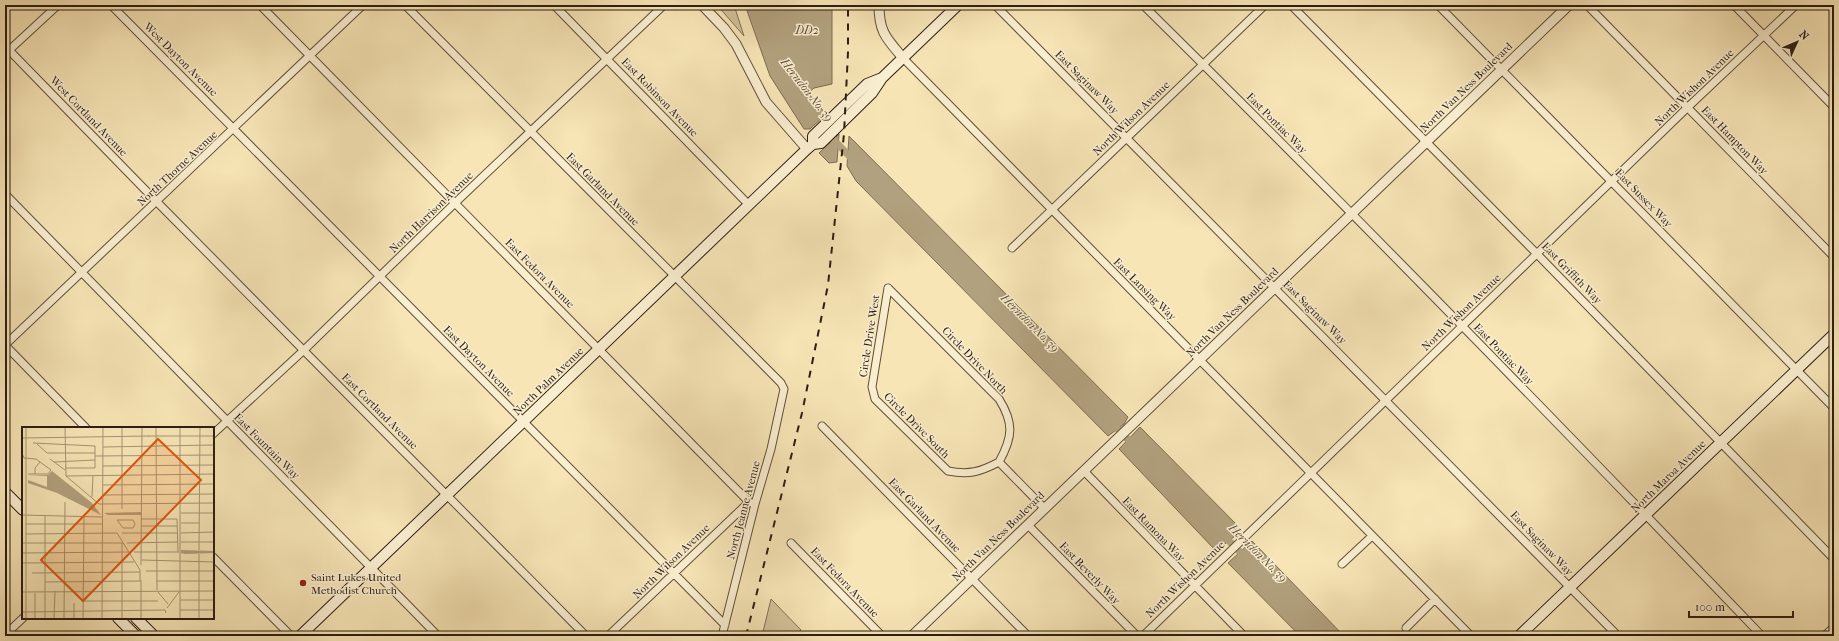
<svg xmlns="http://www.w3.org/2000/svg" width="1839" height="641" font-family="'IM FELL French Canon',serif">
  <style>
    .green { fill: #d4c39a; stroke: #807056 }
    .water { fill: #b2a17e; stroke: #7c6c53 }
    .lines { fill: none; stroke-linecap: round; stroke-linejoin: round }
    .canal { stroke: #b2a17e; stroke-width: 7 }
    .minor-casing { stroke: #5f4f3b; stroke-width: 9 }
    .tertiary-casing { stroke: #5f4f3b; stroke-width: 11 }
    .secondary-casing { stroke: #2c1d12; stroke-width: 12 }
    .minor { stroke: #faeed0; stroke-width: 7 }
    .tertiary { stroke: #faeed0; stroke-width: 9 }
    .secondary { stroke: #faeed0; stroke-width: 10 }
    .rail { stroke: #2c1d12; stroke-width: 2; stroke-dasharray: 7 7; stroke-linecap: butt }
    .poi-dot { fill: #8f2418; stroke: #faeed0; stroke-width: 1.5 }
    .labels { text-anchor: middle; stroke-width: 3; stroke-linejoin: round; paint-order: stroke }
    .street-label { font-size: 11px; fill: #2c1d12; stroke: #faeed0 }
    .poi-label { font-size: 11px; fill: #2c1d12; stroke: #faeed0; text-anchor: start }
    .water-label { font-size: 12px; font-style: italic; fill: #62523d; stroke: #faeed0 }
    .inset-road { fill: none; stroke: #a69574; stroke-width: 1 }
    .view { fill: #df560c; fill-opacity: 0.15; stroke: #df560c; stroke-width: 2 }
    .inset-edge { fill: none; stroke: #2c1d12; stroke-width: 2 }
  </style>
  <rect width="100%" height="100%" fill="#f7e5b6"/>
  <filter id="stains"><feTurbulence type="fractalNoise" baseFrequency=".005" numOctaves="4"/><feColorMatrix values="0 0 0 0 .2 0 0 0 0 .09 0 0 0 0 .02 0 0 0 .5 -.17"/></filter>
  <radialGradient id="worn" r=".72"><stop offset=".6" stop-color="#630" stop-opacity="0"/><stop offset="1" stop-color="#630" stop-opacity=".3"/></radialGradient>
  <path class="green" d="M717 5H734L744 36Z
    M771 599 801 630 794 636H762Z"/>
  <path class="water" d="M745 5H832V84L814 88 808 93 826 114 810 129H804L770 76Z
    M839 134 837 162 829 163 819 153Z
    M849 136 1128 417 1124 424 1108 436 856 181 847 166Z
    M1140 427 1240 528 1235 536 1216 551 1119 449Z
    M1252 541 1344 636H1300L1228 563Z"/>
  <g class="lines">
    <path class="canal" d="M832 138 854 161
      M1111 422 1133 445
      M1222 534 1246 558"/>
    <g class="minor-casing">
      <path id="minor" d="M111 5 725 625
        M260 5 749 502 755 504
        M405 5C530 132 656 256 781 383L784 389 771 449 755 504 722 636
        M554 5 749 205
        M995 5 1618 636
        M1143 5C1353 212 1558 423 1762 636
        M1291 5 1537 254 1834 559
        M1438 5 1834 408
        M1587 5 1834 257
        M1734 5 1834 107
        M5 46 157 202 586 636
        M5 54 58 5
        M903 58 1471 636
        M5 194 438 636
        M1012 248 1265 5
        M888 288 872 387 875 399 948 471C969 475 980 472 999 462
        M888 288 999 399C1014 423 1013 437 999 462
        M5 345 363 5
        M5 345 86 428
        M822 426 1028 636
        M213 434 304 350 455 203 664 5
        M999 462 1045 509
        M1084 471 1244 636
        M1028 525 1137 636
        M791 543 882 636
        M213 557 291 636
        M1342 564 1372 536
        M1406 628 1435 599
        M5 635 23 618
        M608 636 749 502
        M1143 636 1688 107 1796 5
        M1824 636 1834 627"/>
    </g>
    <g class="tertiary-casing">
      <path id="tertiary" d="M702 5 724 28 736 44 766 102 807 149
        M879 5C879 32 886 38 903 58
        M912 636 1569 5"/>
    </g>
    <g class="secondary-casing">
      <path id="secondary" d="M813 144V136L867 84 882 78
        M5 492 23 510
        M118 618 136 636
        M136 618 154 636
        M300 636 807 149 813 144 821 143 872 93 882 78 958 5
        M1519 636 1834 334"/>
    </g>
    <use href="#minor" class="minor"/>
    <use href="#tertiary" class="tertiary"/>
    <use href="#secondary" class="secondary"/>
    <path class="rail" d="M746 636 802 413 828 285 844 134 848 52V5"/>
  </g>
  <circle class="poi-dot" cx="303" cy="583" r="4"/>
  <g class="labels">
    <g class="street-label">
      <text transform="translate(181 59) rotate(45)" y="4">West Dayton Avenue</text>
      <text transform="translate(1087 82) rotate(45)" y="4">East Saginaw Way</text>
      <text transform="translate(1466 87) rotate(-44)" y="4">North Van Ness Boulevard</text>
      <text transform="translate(1694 87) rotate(-44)" y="4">North Wishon Avenue</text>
      <text transform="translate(660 97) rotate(46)" y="4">East Robinson Avenue</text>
      <text transform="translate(89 116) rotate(46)" y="4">West Cortland Avenue</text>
      <text transform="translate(1131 118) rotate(-44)" y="4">North Wilson Avenue</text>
      <text transform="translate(1277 123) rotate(45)" y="4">East Pontiac Way</text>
      <text transform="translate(1735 140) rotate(46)" y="4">East Hampton Way</text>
      <text transform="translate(177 168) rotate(-43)" y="4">North Thorne Avenue</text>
      <text transform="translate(603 189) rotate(45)" y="4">East Garland Avenue</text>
      <text transform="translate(1644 198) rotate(46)" y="4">East Sussex Way</text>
      <text transform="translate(431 212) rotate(-44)" y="4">North Harrison Avenue</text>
      <text transform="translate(540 273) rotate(45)" y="4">East Fedora Avenue</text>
      <text transform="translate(1572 273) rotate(46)" y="4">East Griffith Way</text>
      <text transform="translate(1145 289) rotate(45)" y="4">East Lansing Way</text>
      <text transform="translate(1232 312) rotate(-44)" y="4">North Van Ness Boulevard</text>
      <text transform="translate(1315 312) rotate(45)" y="4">East Saginaw Way</text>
      <text transform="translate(1461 312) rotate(-44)" y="4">North Wishon Avenue</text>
      <text transform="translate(869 336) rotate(-81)" y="4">Circle Drive West</text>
      <text transform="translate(1504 354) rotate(46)" y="4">East Pontiac Way</text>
      <text transform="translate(975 360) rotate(46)" y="4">Circle Drive North</text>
      <text transform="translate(479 361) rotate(45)" y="4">East Dayton Avenue</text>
      <text transform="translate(548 381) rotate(-44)" y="4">North Palm Avenue</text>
      <text transform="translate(380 411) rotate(45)" y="4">East Cortland Avenue</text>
      <text transform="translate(917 425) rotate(45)" y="4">Circle Drive South</text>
      <text transform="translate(267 446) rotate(45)" y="4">East Fountain Way</text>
      <text transform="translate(1668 476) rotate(-44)" y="4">North Maroa Avenue</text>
      <text transform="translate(743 510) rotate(-75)" y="4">North Jeanne Avenue</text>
      <text transform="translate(925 515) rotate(46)" y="4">East Garland Avenue</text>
      <text transform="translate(1154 529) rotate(46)" y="4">East Ramona Way</text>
      <text transform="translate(998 536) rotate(-44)" y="4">North Van Ness Boulevard</text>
      <text transform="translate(1542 543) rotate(46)" y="4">East Saginaw Way</text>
      <text transform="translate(671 561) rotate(-44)" y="4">North Wilson Avenue</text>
      <text transform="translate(1090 573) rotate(46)" y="4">East Beverly Way</text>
      <text transform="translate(1185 579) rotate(-44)" y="4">North Wishon Avenue</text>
      <text transform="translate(845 582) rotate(46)" y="4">East Fedora Avenue</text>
    </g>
    <g class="poi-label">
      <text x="311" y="581">Saint Lukes United<tspan x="311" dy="13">Methodist Church</tspan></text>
    </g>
    <g class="water-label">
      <text x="807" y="34">DD2</text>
      <text transform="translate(807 90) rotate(52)" y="4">Herndon No. 39</text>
      <text transform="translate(1030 323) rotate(45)" y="4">Herndon No. 39</text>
      <text transform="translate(1258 553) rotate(45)" y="4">Herndon No. 39</text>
    </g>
  </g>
  <g transform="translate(22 427)">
    <rect width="192" height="192" fill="#f7e5b6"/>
    <path d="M30 44 70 76 79 88 35 66 6 56V53L25 60V49L6 48H26ZM119 85V88H86L82 86ZM159 123 192 124V126L163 127 159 126Z" fill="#b2a17e"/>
    <path class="inset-road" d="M43 0 44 49M134 0 135 163M126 9H192M0 11 127 9M11 16 73 19V41H43M15 17 25 26H73M81 20 192 18M0 26 2 31 14 32 29 43 26 47H6M73 29 192 28M28 32 43 43M32 35 73 33M81 39 192 38M13 47V41L18 35M44 49 77 77 192 76M44 49 192 47M81 58 192 57M81 68 192 67M70 70 71 49M100 82V0M159 86H192M0 88 80 90M119 92H155L156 125M95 93 101 101H111L113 97M95 93H111L113 97M159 96H177M4 97H80M119 99H155M100 106H155M159 106 192 105M4 107 95 106 118 143V154M159 115H192M0 116H101M105 116 156 115M177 123 178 0M112 125H157M0 126 106 125M177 127V192M120 133 192 135M0 136 112 135M119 138 120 0M124 144H192M10 146 118 145M134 154H192M23 155 118 154M1 165 192 164M136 165 146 177M158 173H192M61 174H136M52 176V192M145 181 157 165M158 183H192M0 185 143 183 144 186M4 192V0M13 192V166M23 192V88M32 192 33 164M42 192 43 75M61 192 62 88M80 192 81 0M100 192V116M119 192V153M158 192V0"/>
    <path class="view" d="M136 12 179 53 61 174 19 133Z"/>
    <rect width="192" height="192" class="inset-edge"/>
  </g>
  <rect width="1839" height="641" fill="none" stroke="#f7e5b6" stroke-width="20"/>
  <rect x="6" y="6" width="1827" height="629" fill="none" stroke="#2c1d12" stroke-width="2"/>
  <rect x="10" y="10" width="1819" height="621" fill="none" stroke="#2c1d12"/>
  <g transform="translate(1797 42) rotate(46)" stroke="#faeed0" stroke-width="3" paint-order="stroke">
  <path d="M0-3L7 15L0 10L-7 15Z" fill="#2c1d12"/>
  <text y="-6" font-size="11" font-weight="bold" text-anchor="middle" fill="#2c1d12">N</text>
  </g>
  <path d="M1689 611v6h104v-6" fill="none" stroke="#2c1d12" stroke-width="2"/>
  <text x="1695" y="611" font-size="12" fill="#2c1d12" stroke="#faeed0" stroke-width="3" paint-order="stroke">100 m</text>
  <rect width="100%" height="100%" filter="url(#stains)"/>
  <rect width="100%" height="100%" fill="url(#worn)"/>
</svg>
